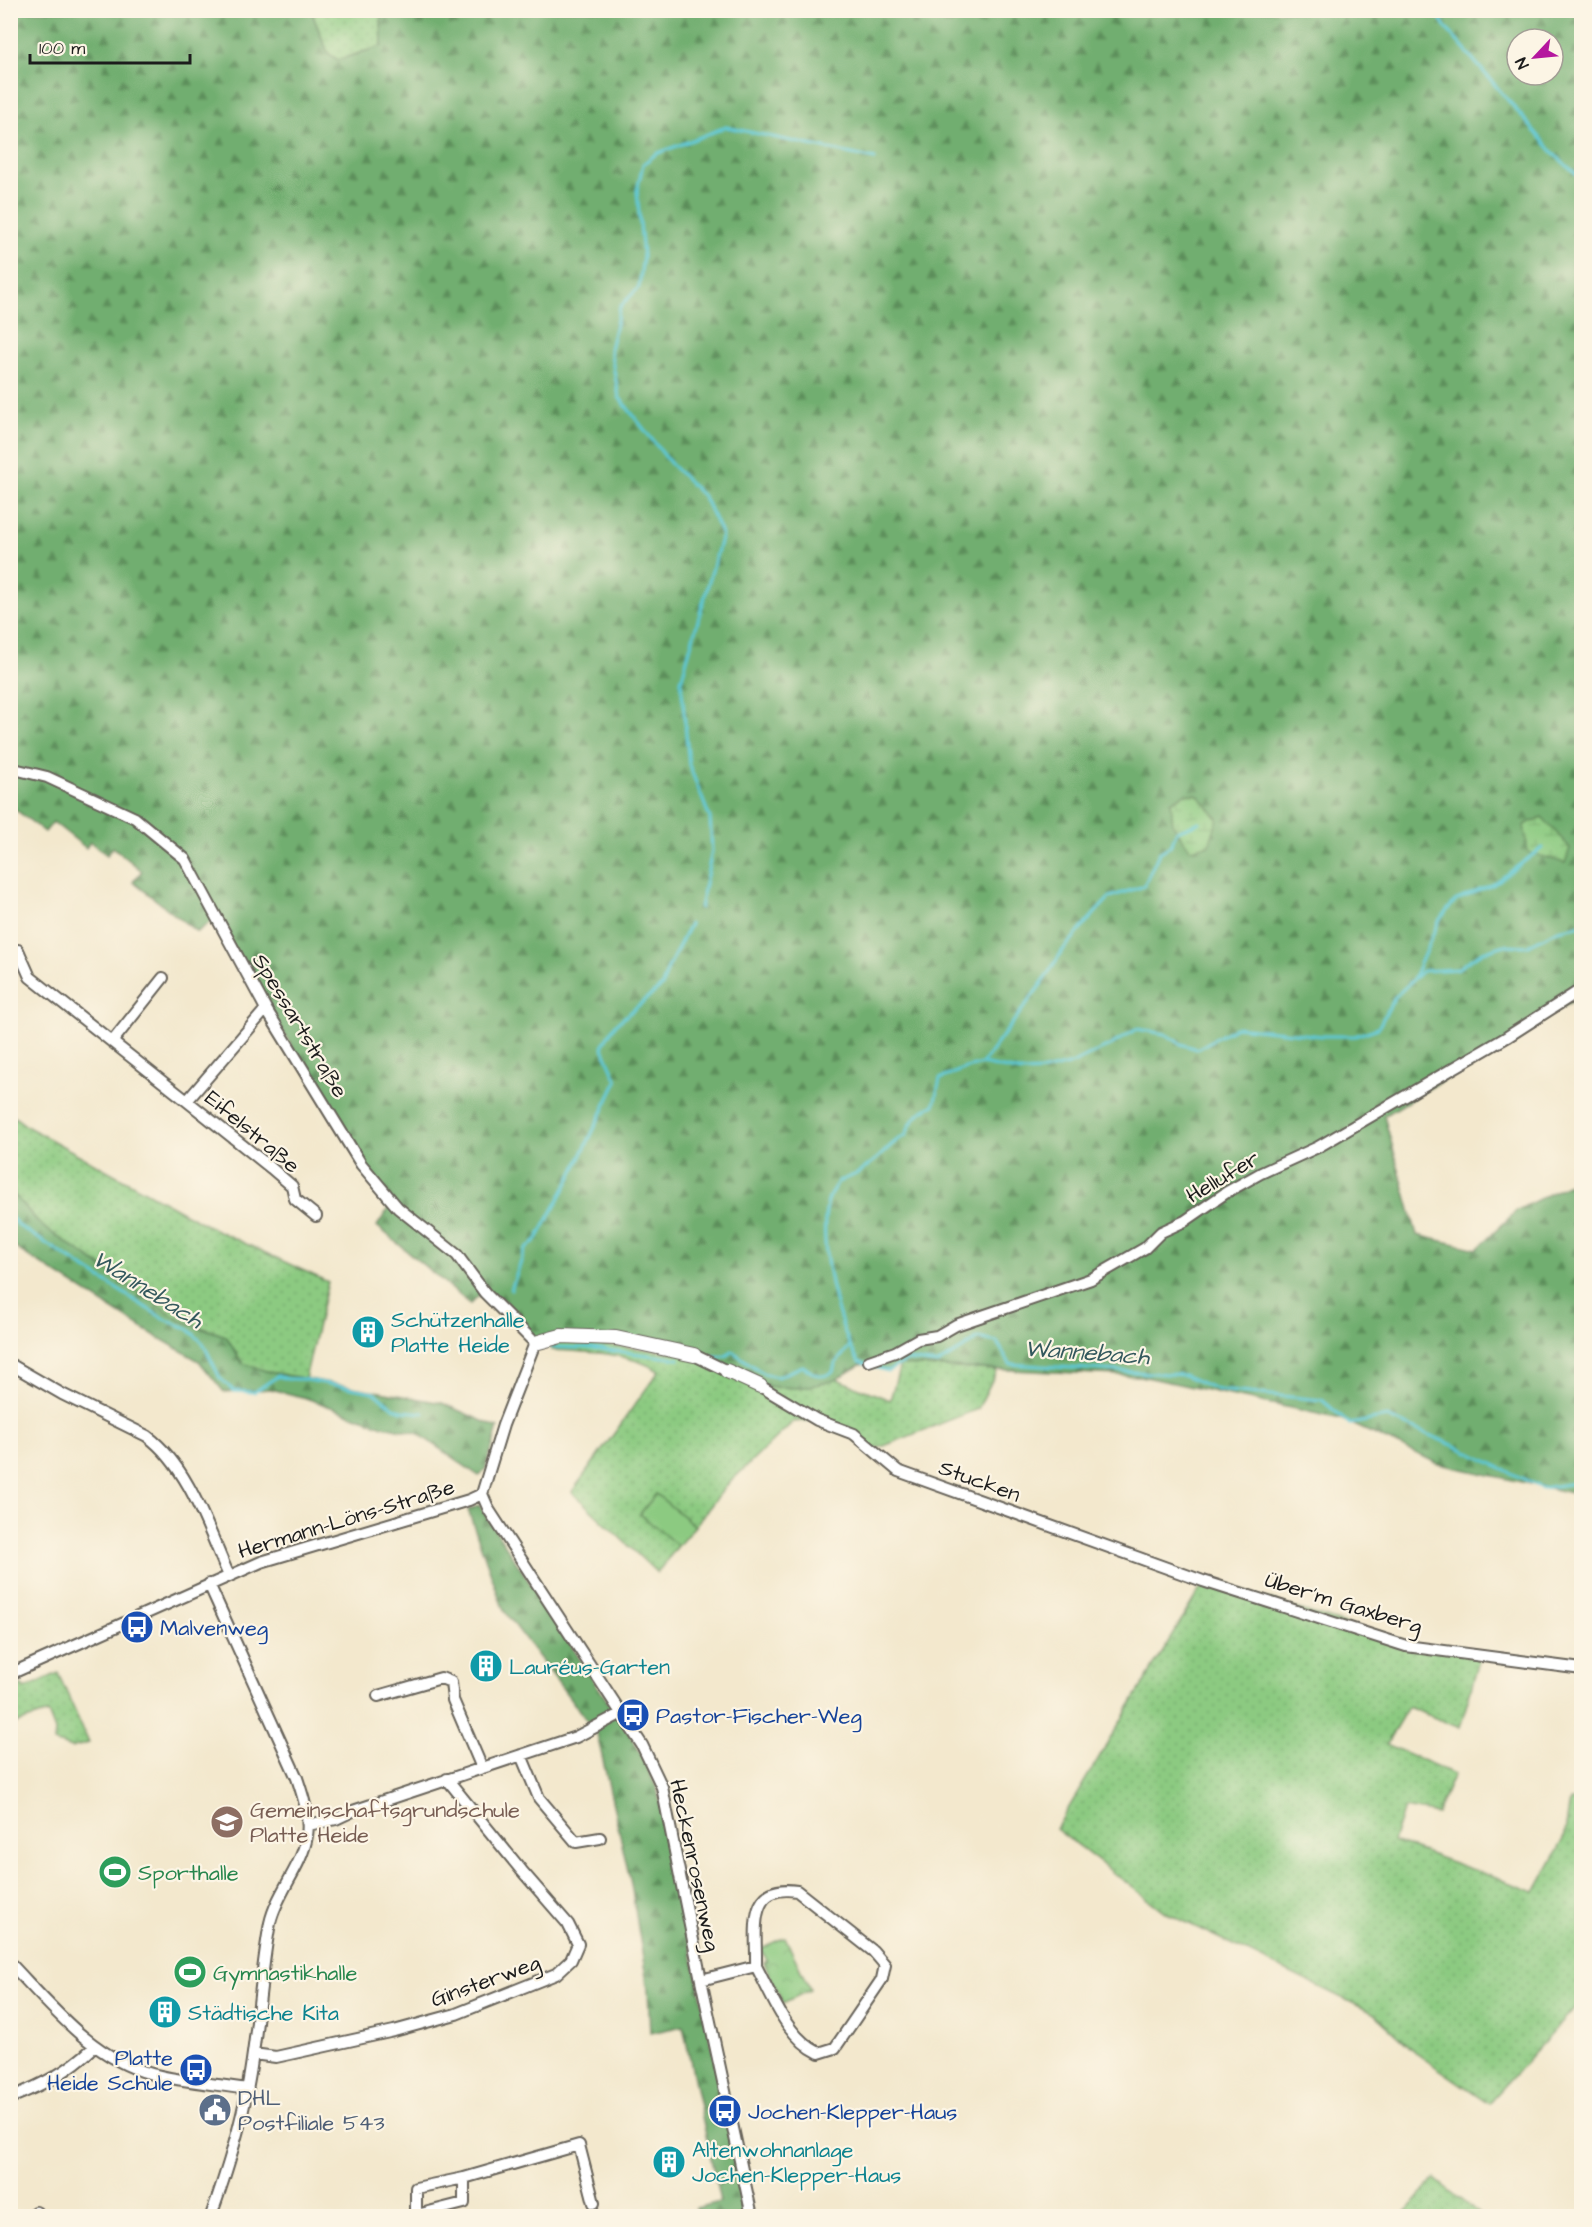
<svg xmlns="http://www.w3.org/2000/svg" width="1592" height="2227" font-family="'Architects Daughter',sans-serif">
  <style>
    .grass { fill: url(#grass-dots); stroke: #54734e; stroke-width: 1.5 }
    .forest { fill: url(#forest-firs); stroke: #466546; stroke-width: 1.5; fill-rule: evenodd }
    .wetland { fill: url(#wetland-marsh); stroke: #54734e; stroke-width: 1.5 }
    .park { fill: url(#park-crowns); stroke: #54734e; stroke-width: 1.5 }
    .garden { fill: #8cca81; stroke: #54734e; stroke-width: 1.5 }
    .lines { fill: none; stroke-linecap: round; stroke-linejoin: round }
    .stream { stroke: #5dc8d6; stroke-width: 3 }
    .minor-casing { stroke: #67635a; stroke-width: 14 }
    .tertiary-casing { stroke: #67635a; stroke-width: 16 }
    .minor { stroke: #fff; stroke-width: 10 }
    .tertiary { stroke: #fff; stroke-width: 14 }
    .labels { text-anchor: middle; stroke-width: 4.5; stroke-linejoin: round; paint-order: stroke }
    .street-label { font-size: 22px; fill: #1c1c1c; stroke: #fcf5e5 }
    .culture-label { font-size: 22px; fill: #0d838f; stroke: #fcf5e5; text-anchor: start }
    .transit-label { font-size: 22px; fill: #164399; stroke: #fcf5e5; text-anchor: start }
    .education-label { font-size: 22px; fill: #785e54; stroke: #fcf5e5; text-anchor: start }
    .leisure-label { font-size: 22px; fill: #27864d; stroke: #fcf5e5; text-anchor: start }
    .service-label { font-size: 22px; fill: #4e5e75; stroke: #fcf5e5; text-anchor: start }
    .water-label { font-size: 24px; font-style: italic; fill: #33585d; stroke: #fcf5e5 }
  </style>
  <defs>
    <pattern id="grass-dots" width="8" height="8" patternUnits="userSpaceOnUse" patternTransform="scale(1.5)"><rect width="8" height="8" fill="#8cca81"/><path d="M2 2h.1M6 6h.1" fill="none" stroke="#78ad6f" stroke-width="1.8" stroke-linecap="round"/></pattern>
    <pattern id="forest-firs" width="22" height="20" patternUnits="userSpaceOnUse" patternTransform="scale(1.5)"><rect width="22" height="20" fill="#71ae6f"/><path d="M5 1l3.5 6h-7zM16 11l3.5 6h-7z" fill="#5c8d5a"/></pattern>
    <pattern id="wetland-marsh" width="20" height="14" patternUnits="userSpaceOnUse" patternTransform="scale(1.5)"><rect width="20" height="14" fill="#8cca81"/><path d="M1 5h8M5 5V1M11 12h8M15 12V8" fill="none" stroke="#78ad6f"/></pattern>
    <pattern id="park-crowns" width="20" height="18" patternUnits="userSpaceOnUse" patternTransform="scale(1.5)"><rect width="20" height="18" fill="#8cca81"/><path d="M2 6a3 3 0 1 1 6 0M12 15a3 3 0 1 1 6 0" fill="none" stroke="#78ad6f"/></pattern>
  </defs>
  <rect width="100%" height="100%" fill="#fcf5e5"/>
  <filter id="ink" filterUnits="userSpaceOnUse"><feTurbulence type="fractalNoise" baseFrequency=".0167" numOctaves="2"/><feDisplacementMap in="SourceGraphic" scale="12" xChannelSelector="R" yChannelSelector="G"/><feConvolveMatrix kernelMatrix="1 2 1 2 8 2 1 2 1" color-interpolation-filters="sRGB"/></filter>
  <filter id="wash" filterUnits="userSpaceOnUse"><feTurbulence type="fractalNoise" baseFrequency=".008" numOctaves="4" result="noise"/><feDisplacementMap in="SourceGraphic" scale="24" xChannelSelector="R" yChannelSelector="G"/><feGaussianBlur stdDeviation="1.35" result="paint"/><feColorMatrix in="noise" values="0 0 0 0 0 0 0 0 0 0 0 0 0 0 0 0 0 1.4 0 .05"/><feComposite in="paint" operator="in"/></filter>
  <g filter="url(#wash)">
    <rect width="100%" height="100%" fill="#f3e8cd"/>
    <path class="grass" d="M311 11H381L382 46 338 60 328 53Z
      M11 1114 28 1127 212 1228 328 1282 305 1379 268 1372 242 1363 226 1336 180 1320 42 1226 11 1191Z
      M562 1340 694 1355 798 1388 837 1379 890 1400 900 1365 997 1370 978 1409 874 1450 817 1420 793 1422 727 1485 695 1526 656 1494 640 1514 678 1546 657 1573 572 1492 659 1371C628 1352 588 1352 552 1350L553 1344Z
      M1206 1579 1406 1644 1481 1654 1460 1728 1408 1707 1386 1744 1454 1774 1437 1814 1404 1808 1393 1841 1535 1892 1564 1839 1570 1800H1581V2002L1489 2103 1420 2056 1373 2013 1165 1912 1056 1829Z
      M58 1673 89 1743 71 1748 54 1742 55 1731 48 1713 11 1725V1690L22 1685 24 1689Z
      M1435 2179 1481 2216H1403Z"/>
    <path class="forest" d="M381 10 1581 11V996L1384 1116 1417 1235 1477 1249 1517 1210 1569 1184 1582 1223 1581 1495 1439 1464 1341 1419 1141 1376 900 1365 888 1371 868 1364 860 1365 835 1380 816 1385 798 1388 760 1386 694 1355 616 1338 535 1343 486 1288 470 1304 377 1226 393 1202 361 1164 216 918 197 932 133 882 142 871 113 847 107 855 90 842 86 848 53 822 45 832 12 807 11 808V11H311L328 53 338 60 382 46ZM1517 39H1553V75H1517Z
      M10 1191 42 1226 180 1320 226 1336 242 1363 269 1372 442 1403 498 1428 486 1468 479 1476 417 1433 383 1426 306 1398 271 1389 224 1392 199 1361 142 1328 11 1245Z
      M479 1505 638 1748 657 1789 748 2216H698L696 2208 720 2202 683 2026 650 2033 648 1990 631 1884 597 1734 504 1611 468 1510Z"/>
    <path class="wetland" d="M1185 794H1197L1218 819 1209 845 1190 849 1173 825 1171 802Z
      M1542 817 1570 848 1565 863 1528 852 1524 825Z"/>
    <path class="park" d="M785 1937 810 1990 783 2003 764 1963 767 1961 761 1948Z"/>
    <path class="garden" d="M656 1494 695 1526 678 1546 640 1514Z"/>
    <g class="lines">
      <path class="stream" d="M1435 10 1446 28 1556 156 1582 179
        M700 908 712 851 710 818 689 765 681 681 722 535 704 497 671 464 619 397 610 349 620 307 639 287 643 256 637 191 643 164 656 154 726 127 875 159
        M1414 977 1440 919 1455 901 1494 884 1542 848
        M982 1064 1042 983 1063 950 1096 912 1110 897 1144 886 1159 853 1170 846 1177 831 1200 822
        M10 1216 19 1226 156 1314 171 1322 187 1328 203 1343 220 1378 234 1391 254 1392 278 1376 287 1379H302L374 1392 394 1408 402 1411 424 1413
        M511 1290 525 1250 537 1239 571 1177 617 1081 602 1046 616 1024 662 986 668 968 690 924
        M850 1346C835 1309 810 1219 836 1185 840 1179 849 1178 856 1174 862 1171 869 1165 874 1161 886 1152 892 1141 906 1135 911 1119 919 1112 934 1105L940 1079 966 1068 982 1064 1022 1072 1043 1071 1069 1065 1111 1045 1137 1029 1165 1034 1181 1044 1197 1049 1236 1027 1322 1036H1355L1378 1028 1394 998 1422 971 1457 969 1482 952 1505 945 1527 946 1558 930 1582 925
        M551 1347 592 1348 679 1359
        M709 1358 726 1356 732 1351 764 1374 777 1377 803 1366 814 1374 824 1376 833 1372 835 1364 850 1346 859 1362 888 1371 908 1360 938 1364C952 1354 965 1349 978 1338L997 1342 1010 1364 1184 1375 1218 1390 1322 1400 1350 1424 1387 1417 1462 1449 1542 1488 1582 1482"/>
    </g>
  </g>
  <g filter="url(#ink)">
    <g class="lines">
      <g class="minor-casing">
        <path id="minor" d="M10 768 47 777 135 818 185 859 266 1009 361 1164 398 1208 457 1255 485 1293 535 1343 503 1425 482 1494 469 1500 261 1562 10 1674
          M18 950 30 977 187 1101 266 1009
          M112 1042 163 978
          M187 1101 271 1168 292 1186 295 1199 316 1216
          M694 1355 727 1371
          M869 1361 895 1352 918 1339 937 1336 956 1325 1091 1279 1145 1248 1161 1232 1185 1221 1227 1192 1261 1173 1318 1147 1507 1037 1582 989
          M10 1364 62 1394 147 1436C189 1467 208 1529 229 1576
          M760 1386 817 1420 854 1434 898 1471 1203 1581 1406 1646 1582 1669
          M482 1494 489 1510 642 1745 662 1787 701 1980 752 2216
          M209 1584 297 1778C303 1796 310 1816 307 1836 302 1867 277 1892 270 1923 260 1977 258 2032 248 2085 240 2130 226 2174 211 2216
          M378 1696 441 1678 451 1682 453 1700 482 1768
          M521 1755 539 1798 576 1842 600 1838
          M308 1825 336 1819 353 1811 576 1737 622 1713
          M10 1963C51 2006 93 2059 152 2074 183 2082 216 2084 248 2089
          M701 1980 756 1966C772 1996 787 2038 819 2053L835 2048 882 1979 885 1965 873 1951 797 1891C746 1883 757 1931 756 1966
          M253 2054 276 2057 394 2031 456 2014 556 1974 571 1960 578 1944 568 1924 522 1871 447 1779
          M10 2098C44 2084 68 2072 94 2047
          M32 2216 36 2212 41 2216
          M413 2216 464 2203V2178L579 2145 594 2203
          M416 2216V2188L464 2178"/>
      </g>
      <g class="tertiary-casing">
        <path id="tertiary" d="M535 1343 561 1336 616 1338 694 1355
          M727 1371 760 1386"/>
      </g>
      <use href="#minor" class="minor"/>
      <use href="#tertiary" class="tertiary"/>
    </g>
  </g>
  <defs>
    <g id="building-disc" transform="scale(1.725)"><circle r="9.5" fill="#0f9aa8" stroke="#fcf5e5"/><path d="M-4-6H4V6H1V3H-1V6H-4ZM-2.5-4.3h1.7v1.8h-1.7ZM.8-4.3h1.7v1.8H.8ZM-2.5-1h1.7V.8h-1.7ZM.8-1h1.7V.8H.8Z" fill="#fff"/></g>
    <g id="bus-disc" transform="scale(1.725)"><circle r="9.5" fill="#1a4fb4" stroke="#fcf5e5"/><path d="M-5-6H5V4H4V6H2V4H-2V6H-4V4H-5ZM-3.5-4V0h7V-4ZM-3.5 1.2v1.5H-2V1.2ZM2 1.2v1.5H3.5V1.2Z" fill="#fff"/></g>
    <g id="school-disc" transform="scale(1.725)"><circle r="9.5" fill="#8d6e63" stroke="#fcf5e5"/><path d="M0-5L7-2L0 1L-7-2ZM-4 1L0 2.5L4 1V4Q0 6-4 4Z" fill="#fff"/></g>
    <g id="stadium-disc" transform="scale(1.725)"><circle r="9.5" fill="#2e9e5b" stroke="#fcf5e5"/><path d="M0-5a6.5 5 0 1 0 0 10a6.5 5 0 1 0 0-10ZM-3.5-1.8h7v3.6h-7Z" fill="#fff"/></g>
    <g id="civic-disc" transform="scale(1.725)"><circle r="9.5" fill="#5c6f8a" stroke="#fcf5e5"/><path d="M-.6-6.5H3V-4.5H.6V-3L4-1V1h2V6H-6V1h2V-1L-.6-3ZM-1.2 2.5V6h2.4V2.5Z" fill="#fff"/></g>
  </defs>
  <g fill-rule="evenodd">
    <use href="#building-disc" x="368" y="1332"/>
    <use href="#bus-disc" x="137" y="1627"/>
    <use href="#building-disc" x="486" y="1666"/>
    <use href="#bus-disc" x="633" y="1715"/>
    <use href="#school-disc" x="227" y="1822"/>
    <use href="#stadium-disc" x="115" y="1872"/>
    <use href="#stadium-disc" x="190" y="1972"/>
    <use href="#building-disc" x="165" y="2012"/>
    <use href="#bus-disc" x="196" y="2070"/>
    <use href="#civic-disc" x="215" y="2110"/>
    <use href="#bus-disc" x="725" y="2111"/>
    <use href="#building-disc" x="669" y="2162"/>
  </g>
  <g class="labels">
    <g class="street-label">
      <text transform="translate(301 1025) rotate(59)" y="8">Spessartstraße</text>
      <text transform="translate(253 1131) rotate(40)" y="8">Eifelstraße</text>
      <text transform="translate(1222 1176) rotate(-31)" y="8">Hellufer</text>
      <text transform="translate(980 1480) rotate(20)" y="8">Stucken</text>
      <text transform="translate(346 1518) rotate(-17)" y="8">Hermann-Löns-Straße</text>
      <text transform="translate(1344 1602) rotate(17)" y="8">Über'm Gaxberg</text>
      <text transform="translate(696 1865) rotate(78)" y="8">Heckenrosenweg</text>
      <text transform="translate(485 1980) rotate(-20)" y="8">Ginsterweg</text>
    </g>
    <g class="culture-label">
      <text x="391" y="1327">Schützenhalle<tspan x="391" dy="25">Platte Heide</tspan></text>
      <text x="509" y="1674">Lauréus-Garten</text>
      <text x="188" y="2020">Städtische Kita</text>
      <text x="692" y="2157">Altenwohnanlage<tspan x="692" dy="25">Jochen-Klepper-Haus</tspan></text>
    </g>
    <g class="transit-label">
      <text x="160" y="1635">Malvenweg</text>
      <text x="656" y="1723">Pastor-Fischer-Weg</text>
      <text x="173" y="2065" text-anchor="end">Platte<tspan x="173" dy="25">Heide Schule</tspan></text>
      <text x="748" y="2119">Jochen-Klepper-Haus</text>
    </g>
    <g class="education-label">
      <text x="250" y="1817">Gemeinschaftsgrundschule<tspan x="250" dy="25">Platte Heide</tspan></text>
    </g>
    <g class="leisure-label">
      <text x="138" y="1880">Sporthalle</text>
      <text x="213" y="1980">Gymnastikhalle</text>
    </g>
    <g class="service-label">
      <text x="238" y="2105">DHL<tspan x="238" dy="25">Postfiliale 543</tspan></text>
    </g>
    <g class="water-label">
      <text transform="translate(148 1289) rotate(32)" y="8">Wannebach</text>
      <text transform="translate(1087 1352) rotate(4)" y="8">Wannebach</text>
    </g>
  </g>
  <rect width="1592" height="2227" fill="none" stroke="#fcf5e5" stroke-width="36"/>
  <g transform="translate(1535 57) rotate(244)"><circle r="28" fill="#fcf5e5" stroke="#a29e95" stroke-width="1.5"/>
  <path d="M0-4.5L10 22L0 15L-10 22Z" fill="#b5179e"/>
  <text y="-9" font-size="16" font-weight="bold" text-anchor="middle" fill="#1c1c1c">N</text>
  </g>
  <path d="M30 54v9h160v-9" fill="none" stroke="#1c1c1c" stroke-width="3"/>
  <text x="39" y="54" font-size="18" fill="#1c1c1c" stroke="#fcf5e5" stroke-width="4.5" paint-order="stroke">100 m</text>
</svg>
